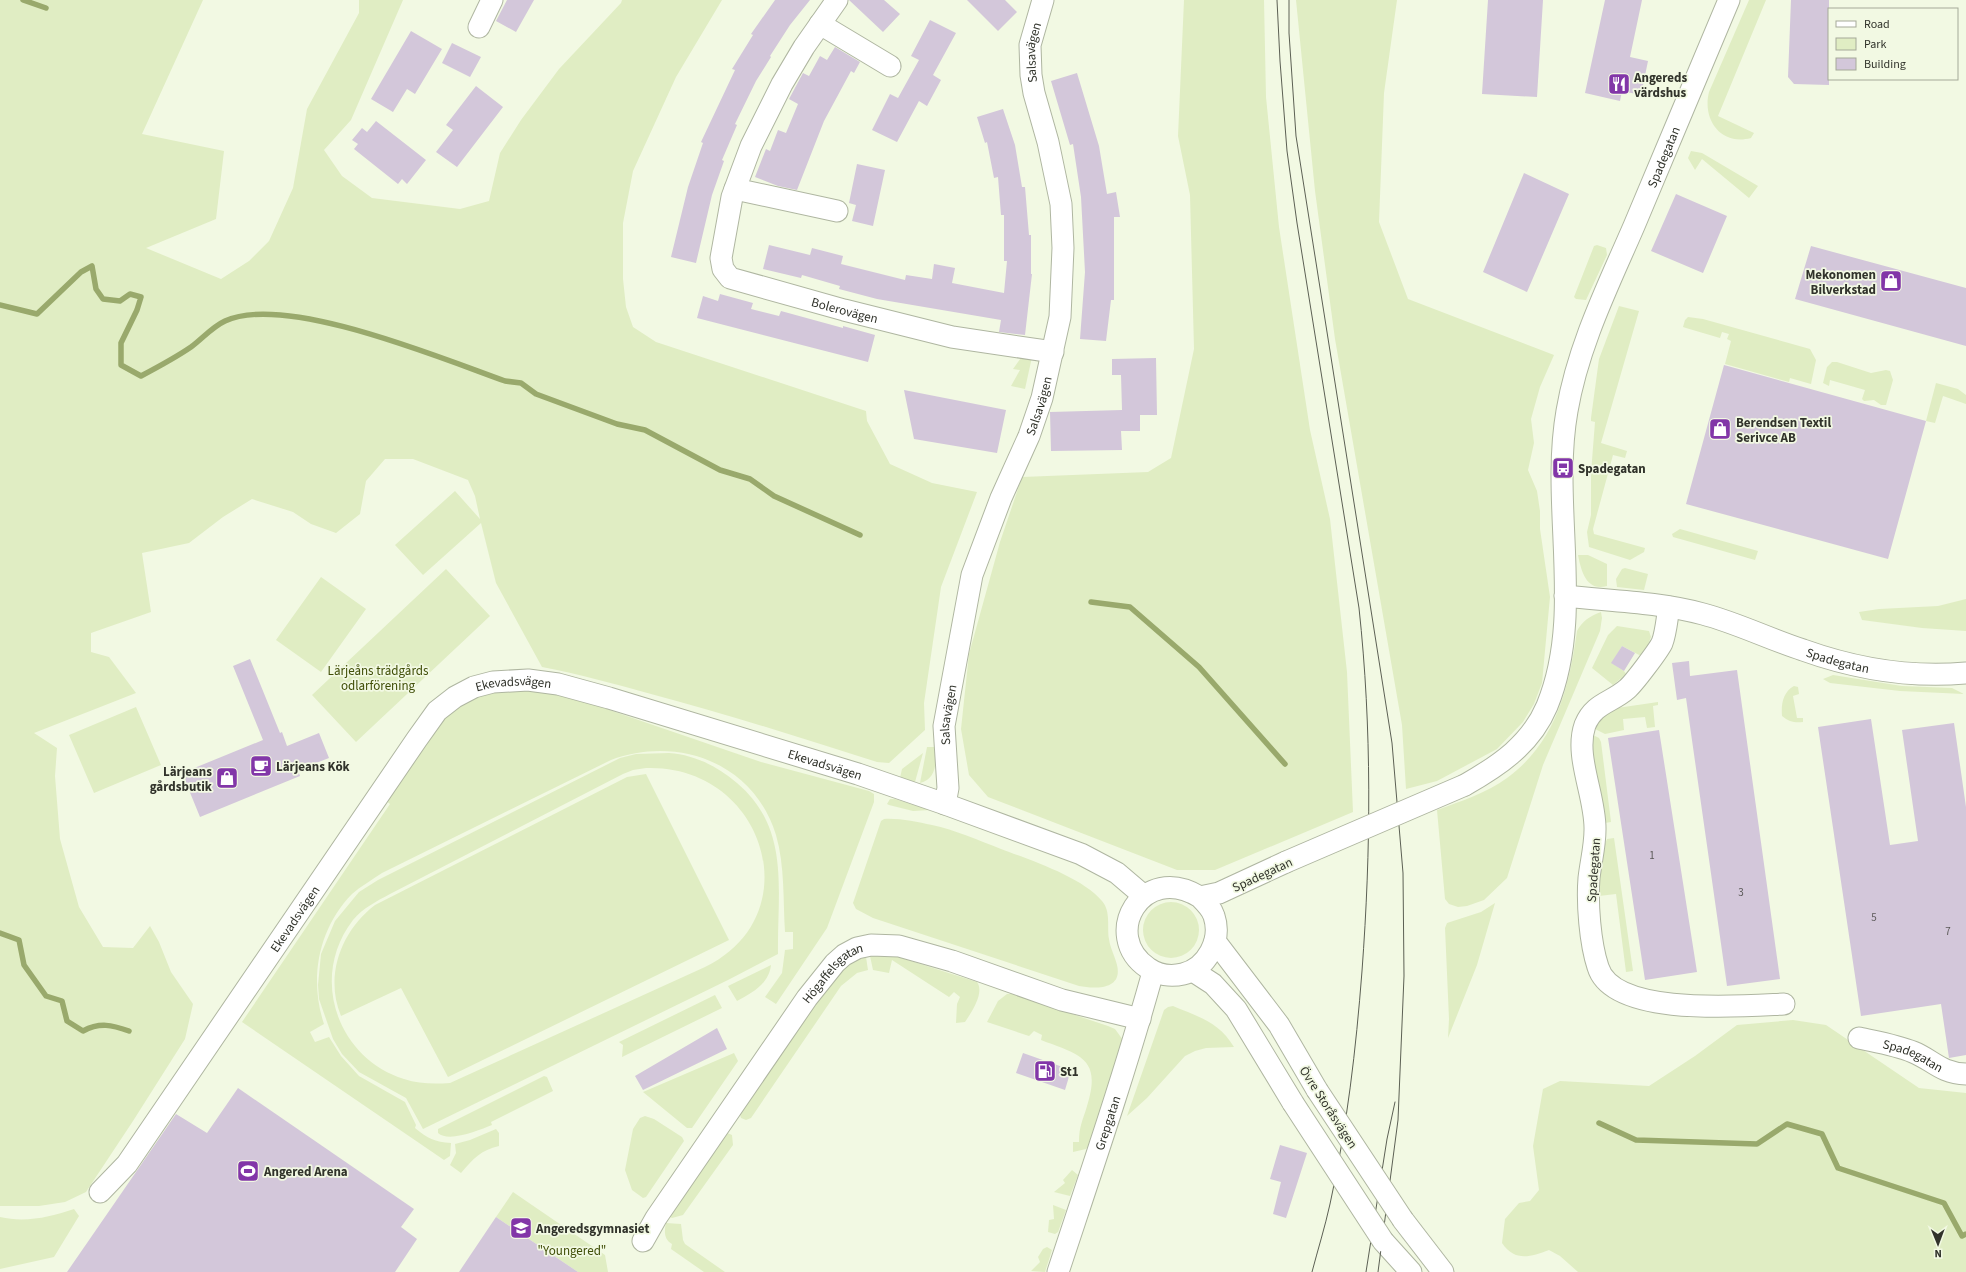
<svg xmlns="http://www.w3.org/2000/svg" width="1966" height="1272" font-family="'Source Sans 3',sans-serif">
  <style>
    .green { fill: #e0edc3; fill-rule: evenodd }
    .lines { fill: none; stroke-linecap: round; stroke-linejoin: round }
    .stream { stroke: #99a96c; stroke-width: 5.5 }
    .building { fill: #d3c7da }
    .minor-casing { stroke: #afb6a1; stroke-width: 23 }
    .minor { stroke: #fff; stroke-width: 21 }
    .tram { stroke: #5c6054; stroke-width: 1 }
    .minor-bridge-casing { stroke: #afb6a1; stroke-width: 23; stroke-linecap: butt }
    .minor-bridge { stroke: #fff; stroke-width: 21 }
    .labels { text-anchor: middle; stroke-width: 3.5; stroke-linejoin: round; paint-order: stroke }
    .number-label { font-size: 11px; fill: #5a5857 }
    .street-label { font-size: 13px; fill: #31332b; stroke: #f2f9e3 }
    .poi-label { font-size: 13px; font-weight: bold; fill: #31332b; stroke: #f2f9e3; text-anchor: start }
    .park-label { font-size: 13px; fill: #414f08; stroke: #f2f9e3 }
  </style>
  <rect width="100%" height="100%" fill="#f2f9e3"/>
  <path class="green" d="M0 0H203L142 134 224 151 216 219 146 248 221 279 249 261 269 241 293 188 307 109 359 13V0H403L351 120 324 150 342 176 372 198 460 209 489 201 500 153 521 120 559 69 621 3 622 0H722L676 77 633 171 623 223V279L626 307 633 327 656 342 866 411 867 421 890 464 932 483 977 492 941 587 924 703 925 730 889 763 877 762C802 738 727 714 651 694 615 684 579 674 542 667L496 583 481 523 423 575 395 545 455 491 480 519 475 496 468 480 413 459H385L366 481 360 514 336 533 311 524 293 512 252 499 223 517 189 543 142 553 151 612 91 633V652L109 657 136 693 34 733 57 748 55 776 60 839 79 907 103 947 133 948 150 926 159 942 171 972 193 1004 185 1039 133 1121 86 1192 65 1202 39 1206H0Z
    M1184 0H1264L1266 97 1279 227 1310 430 1330 519 1347 672 1353 812 1215 870H1177L988 797 969 775 961 729 969 654 1000 542 1022 477 1148 472 1171 458 1194 349 1190 195 1178 136Z
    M1296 0H1397L1384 93 1379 222 1408 299 1554 355 1540 387 1531 419 1534 443 1528 470 1537 491 1540 511V529L1550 597 1542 683 1534 704 1523 722 1497 749 1437 781 1406 789 1402 725 1335 339 1315 191Z
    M1749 0H1766L1718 116 1754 133 1751 138C1721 146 1702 120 1709 92Z
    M1691 151 1702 153 1758 186 1749 198 1702 159 1695 170 1688 158Z
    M1597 245 1606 248 1607 255 1586 300 1576 299 1574 297 1594 246Z
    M1619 306 1639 311 1601 443 1627 451 1625 458 1613 455 1593 529 1594 534 1645 548 1644 552 1630 560 1589 547 1587 532 1591 515V473L1595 422 1591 421V418L1599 359Z
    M1688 317 1703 319 1810 349 1816 360 1811 384 1790 378 1789 382 1725 364 1731 341 1727 339 1729 334 1722 332 1720 338 1686 328 1683 327 1685 320Z
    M1023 355 1032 357 1025 389 1011 386 1020 370 1013 369Z
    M1832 362H1837L1871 373 1886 370 1890 371 1893 380 1886 405H1881L1874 400 1864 401 1862 399 1865 390 1830 380 1829 386 1823 383 1827 367Z
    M1936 383 1958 389 1966 395V404L1943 396 1935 423 1926 421Z
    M1680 529 1758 551 1755 560 1673 537 1672 534Z
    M1578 555H1588L1607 564V586C1586 592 1581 570 1578 555Z
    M1625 568 1648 574 1644 590 1617 587 1616 579 1622 569Z
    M446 569 490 616 356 742 312 695Z
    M321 577 366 609 321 672 276 640Z
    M1966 599V631L1922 628 1862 620 1859 612 1879 609 1938 606Z
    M1601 612 1602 618 1600 631 1543 765 1507 878 1484 900 1467 906 1458 907 1449 904 1445 899 1437 810C1461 801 1487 793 1507 778 1556 742 1569 688 1577 631 1582 621 1590 616 1601 612Z
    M1617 626 1649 631 1651 637 1643 657 1622 646 1612 663 1624 671 1626 674 1613 685 1592 668 1608 635Z
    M1833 675 1902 686 1952 688 1964 694 1900 691 1830 683 1823 679Z
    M1794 686 1798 687 1799 694 1793 696 1797 718H1803V722C1795 723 1789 722 1782 716 1781 704 1783 692 1794 686Z
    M551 690 761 762 869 791 874 794V802L827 928 776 1004 765 997 782 973 785 950 793 949V932H785C783 901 785 866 776 835 754 763 678 735 611 760L382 873C372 880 361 886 352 894 318 929 309 979 324 1024L310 1032 315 1042 329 1037 341 1056 359 1076 405 1102 416 1125 415 1128C427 1138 435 1142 451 1143L450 1156 444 1160 242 1022 390 804 385 800 444 718C478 686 508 691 551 690Z
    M1658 702V705L1653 706 1655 727 1647 728 1645 717 1623 719 1624 730 1605 734 1593 728 1601 716 1617 708Z
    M136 707 161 765 94 793 69 735Z
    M1591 734 1599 738 1601 742 1611 822 1605 823 1597 773 1593 762Z
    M927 747H937C936 761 937 779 920 783Z
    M669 753C695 755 717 766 737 783 791 829 777 890 778 954L728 980 423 1129 406 1098 359 1072 342 1054 333 1039 319 999 318 985 321 954 335 921 359 892 378 880 620 758 636 754ZM646 768C764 764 812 915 705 967L450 1083C434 1084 419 1084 404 1079 337 1058 309 977 353 920 363 908 377 901 390 894L623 774 633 770Z
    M923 753 915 782 900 778 902 769Z
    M646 774 729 940 448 1077 401 988 341 1016C324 975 342 930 375 905L627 777Z
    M890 799H895L930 810 913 811 889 805 887 804Z
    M884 819C899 818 917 822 932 825 955 830 978 840 1001 849 1030 860 1082 877 1102 901 1111 911 1107 927 1109 939 1110 948 1115 956 1117 965 1123 990 1095 989 1079 986L873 918 856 909 853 903 881 821Z
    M1614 838 1633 971 1626 972 1616 894 1599 896 1598 885 1605 844 1607 839Z
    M1143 930a28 28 0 1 1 56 0a28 28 0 1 1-56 0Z
    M1495 903 1477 965 1448 1038 1449 1019 1445 928 1447 923 1481 912Z
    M889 954 977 982C985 993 971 1013 965 1022L956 1023 957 1004 960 997 954 992 949 997 892 960 889 973 873 970 870 956Z
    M866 957 868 970 857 973 841 986 751 1118 746 1120 741 1118 740 1115 741 1111 818 998 843 968 856 960Z
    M771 965C769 984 752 993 737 1001L728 986Z
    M1007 994H1012L1108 1026 1115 1029 1123 1040 1090 1144 1086 1149 1073 1152V1142H1079C1079 1126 1083 1120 1087 1106 1102 1058 1080 1055 1041 1040L1042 1035 1034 1031 1029 1036 987 1022 998 1001Z
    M715 995 722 1008 622 1057 623 1045 619 1042Z
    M1173 1006C1199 1017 1219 1022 1234 1047L1206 1048 1195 1051 1185 1056 1147 1098 1127 1116 1164 1010 1168 1007Z
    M1793 1020 1826 1025 1919 1088 1966 1093V1272H1578L1560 1256 1549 1250C1530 1257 1515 1262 1502 1243L1505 1219 1519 1203 1530 1201 1539 1190 1533 1146 1543 1089 1560 1081 1649 1086 1695 1056 1737 1025Z
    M734 1053 738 1061 692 1128H687L643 1092Z
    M544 1076 547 1077 553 1091 491 1122 492 1125C479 1130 449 1143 438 1133V1129Z
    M645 1116 654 1119 682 1137 684 1141 646 1197 643 1198 632 1190 625 1170 633 1129 640 1118Z
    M496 1129 499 1133V1146C481 1150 473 1159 461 1173L450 1165 456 1153 455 1144 470 1140Z
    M725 1132 732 1135 733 1145 683 1215 672 1218 668 1216Z
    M1072 1170 1078 1175 1070 1196 1054 1192 1065 1183 1063 1180Z
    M513 1192 605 1255 608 1272H578L496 1217Z
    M1053 1205 1066 1210 1058 1232 1055 1234 1048 1232 1049 1220 1054 1219Z
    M74 1209 79 1216 54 1257 0 1269V1217C25 1223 51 1217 74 1209Z
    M666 1223 681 1224 683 1240 685 1244 725 1272H704L671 1249 672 1244C664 1240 664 1231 666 1223Z
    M1047 1247 1052 1250 1045 1272 1031 1271 1040 1262 1038 1257 1043 1249Z"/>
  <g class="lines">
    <path class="stream" d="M23 0 46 8
      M0 305 37 314 81 272 92 266 96 289 103 299 120 301 130 294 141 297 137 310 121 343V365L141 376C158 367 175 358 191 347 202 339 212 327 225 321 285 293 443 359 505 381L521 383 536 394 617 424 645 430 720 470 750 479 774 496 860 535
      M1091 602 1130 607 1199 667 1285 764
      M0 933 19 940 24 965 46 996 62 1001 67 1021 83 1031C100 1022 112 1025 129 1031
      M1599 1123 1636 1140 1757 1144 1787 1124 1822 1134 1838 1168 1944 1203 1962 1236 1966 1234"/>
  </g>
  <path class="building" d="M507 0H534L516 32 496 21Z
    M775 0H810L790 25 770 56 771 57 756 81 735 124 737 125 722 160 724 161 712 195 696 263 671 257 688 187 703 143 701 142 735 70 732 69 753 35 751 34Z
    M849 0H884L900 14 883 32Z
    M967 0H1005L1017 12 998 31Z
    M1488 0H1543L1537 97 1482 94Z
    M1605 0H1642L1630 57 1648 61 1641 95 1622 91 1620 101 1585 93Z
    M1791 0H1829V85L1794 84 1788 77Z
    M930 20 956 33 933 75 941 80 927 106 919 101 897 142 872 130 890 94 898 98 919 60 911 56Z
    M411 31 442 49 415 94 407 89 393 112 371 99Z
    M452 43 481 57 470 77 442 63Z
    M835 47 860 62 854 73 851 71 824 121 797 190 778 186 755 177 766 149 770 151 778 130 786 133 798 104 789 99 803 73 809 76 820 56 827 60Z
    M1077 73 1099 146 1107 194 1116 192 1120 217H1114V300H1111L1106 341 1080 339 1085 272 1081 197 1073 144 1070 145 1051 81Z
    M476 86 503 107 457 167 436 152 453 130 446 125Z
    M1003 109 1015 145 1022 187H1025L1029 235H1031V274H1032L1025 335 999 332 1001 320 877 299 839 289 840 286 802 275 801 278 763 269 769 245 810 255 812 248 843 256 841 264 905 280 906 275 932 279 934 264 955 268 952 283 1004 293 1007 261H1004V215H1001L998 177 994 178 987 142 985 143 977 117Z
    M376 121 426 160 407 184 402 179 398 184 354 149 358 144 352 140 362 128 367 132Z
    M857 164 885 170 873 226 852 221 856 205 849 203Z
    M1524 173 1569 194 1527 292 1483 272Z
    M1676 194 1727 216 1703 273 1651 251Z
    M1811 246 1966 288V346L1795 299Z
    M720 294 753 303 751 309 779 316 781 311 843 328V326L875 335 868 362 697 318 703 296 718 301Z
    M1156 358 1157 415H1140V431H1121L1122 450 1051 451 1050 412 1122 410 1121 375H1112V359Z
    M1724 365 1926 421 1888 559 1686 504Z
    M904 390 1006 410 997 453 914 439Z
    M1622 646 1635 653 1624 671 1611 663Z
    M250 659 280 733 282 732 287 746 319 733 329 758 298 770 300 776 200 817 182 773 263 740 233 666Z
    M1689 661 1690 676 1737 670 1780 979 1727 986 1686 698 1677 700 1672 663Z
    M1871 719 1890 845 1918 841 1902 730 1954 723 1966 807V1055L1949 1058 1941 1004 1861 1016 1818 727Z
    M1659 730 1697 972 1645 980 1608 738Z
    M717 1028 727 1049 643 1090 635 1076Z
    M1023 1053 1071 1070 1065 1090 1016 1073Z
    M238 1088 414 1209 401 1227 417 1239 395 1272H67L176 1114 207 1133Z
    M1280 1145 1307 1153 1286 1218 1273 1214 1281 1182 1270 1179Z
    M496 1217 578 1272H459Z"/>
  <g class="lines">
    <g class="minor-casing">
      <g id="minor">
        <path id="s1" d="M837 0 804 47 782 84 751 146 732 197 721 258 723 269 730 278 844 310 952 337 1053 352"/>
        <path d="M820 24 890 66"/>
        <path d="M479 27 492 0"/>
        <path d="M735 189 837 211"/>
        <path id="s2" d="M1565 596C1611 601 1659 602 1703 614 1737 623 1769 639 1803 650 1856 669 1910 678 1966 673"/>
        <path d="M1669 607C1667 618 1666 633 1662 643 1658 651 1634 683 1627 689 1611 703 1594 703 1585 725 1574 756 1596 797 1595 830 1595 846 1591 861 1589 878 1587 903 1590 943 1598 967 1613 1017 1742 1006 1784 1004"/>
        <path id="s3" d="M1465 785C1500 765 1531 744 1547 706 1585 614 1550 507 1567 411 1578 346 1608 286 1634 226 1666 151 1697 75 1729 0"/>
        <path id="s4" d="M945 804 948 788 944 726 972 575 1001 498 1029 436 1042 398 1060 317 1063 248 1061 204 1048 142 1034 93 1031 75 1030 45 1043 0"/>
        <path d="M1200 897C1206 903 1212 909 1214 916 1222 940 1207 968 1183 974 1171 977 1158 975 1148 968 1100 936 1142 861 1200 897L1219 893 1286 862"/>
        <path d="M1215 941 1279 1025 1317 1090"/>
        <path d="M1193 971 1213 984 1236 1009 1293 1103"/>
        <path id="s5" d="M1859 1038C1877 1042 1896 1045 1913 1052 1933 1060 1940 1073 1966 1074"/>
        <path id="s6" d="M100 1192 127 1164 417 739 437 711 455 697 474 687 493 682 528 680 558 684 609 698 858 774 945 804 1081 854 1117 873 1144 896"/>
        <path d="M1403 1220 1443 1272"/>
        <path id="s7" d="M643 1241 656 1218 807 998 835 963 844 955 857 948 871 945 899 946 952 961 1062 1000 1140 1019"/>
        <path d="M1383 1241 1411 1272"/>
        <path id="s8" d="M1058 1272C1091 1172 1125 1073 1153 972"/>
      </g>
    </g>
    <use href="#minor" class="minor"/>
    <path class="tram" d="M1277 0 1280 61 1287 151 1297 223 1359 608C1372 728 1371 850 1362 971 1356 1049 1347 1127 1330 1204 1325 1227 1318 1249 1312 1272
      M1289 0V33L1296 136 1392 743 1403 873 1404 976 1398 1120 1378 1272
      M1366 1272 1387 1139 1395 1102"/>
    <g class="minor-bridge-casing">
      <path id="minor-bridge" d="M1286 862 1465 785
        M1317 1090 1403 1220
        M1293 1103 1383 1241"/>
    </g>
    <use href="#minor-bridge" class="minor-bridge"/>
  </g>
  <defs>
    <g id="restaurant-square" transform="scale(1.15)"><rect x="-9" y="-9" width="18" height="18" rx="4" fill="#8236a8" stroke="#f2f9e3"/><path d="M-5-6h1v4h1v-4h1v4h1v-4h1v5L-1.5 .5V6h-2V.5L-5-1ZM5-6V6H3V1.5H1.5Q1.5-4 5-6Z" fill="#fff"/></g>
    <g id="shop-square" transform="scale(1.15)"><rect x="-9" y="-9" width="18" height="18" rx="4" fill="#8236a8" stroke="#f2f9e3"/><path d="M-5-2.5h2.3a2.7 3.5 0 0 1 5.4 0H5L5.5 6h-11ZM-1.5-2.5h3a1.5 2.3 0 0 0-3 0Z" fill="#fff"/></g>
    <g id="bus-square" transform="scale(1.15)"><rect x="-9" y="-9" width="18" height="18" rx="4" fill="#8236a8" stroke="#f2f9e3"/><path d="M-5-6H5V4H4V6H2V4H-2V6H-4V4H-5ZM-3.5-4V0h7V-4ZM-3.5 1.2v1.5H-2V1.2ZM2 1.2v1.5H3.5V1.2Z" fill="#fff"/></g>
    <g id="cafe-square" transform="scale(1.15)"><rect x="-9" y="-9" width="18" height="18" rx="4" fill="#8236a8" stroke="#f2f9e3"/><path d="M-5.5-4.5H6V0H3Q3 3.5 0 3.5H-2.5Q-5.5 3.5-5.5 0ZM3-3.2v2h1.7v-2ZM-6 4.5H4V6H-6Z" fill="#fff"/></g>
    <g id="fuel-square" transform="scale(1.15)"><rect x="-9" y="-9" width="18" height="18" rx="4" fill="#8236a8" stroke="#f2f9e3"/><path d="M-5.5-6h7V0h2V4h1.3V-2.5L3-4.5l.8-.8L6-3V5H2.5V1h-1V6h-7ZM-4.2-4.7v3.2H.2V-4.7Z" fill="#fff"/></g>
    <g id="stadium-square" transform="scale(1.15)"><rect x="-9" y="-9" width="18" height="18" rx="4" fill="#8236a8" stroke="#f2f9e3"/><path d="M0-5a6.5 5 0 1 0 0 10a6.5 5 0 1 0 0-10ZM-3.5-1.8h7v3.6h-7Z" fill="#fff"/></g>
    <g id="school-square" transform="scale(1.15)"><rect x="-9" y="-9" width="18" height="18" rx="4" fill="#8236a8" stroke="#f2f9e3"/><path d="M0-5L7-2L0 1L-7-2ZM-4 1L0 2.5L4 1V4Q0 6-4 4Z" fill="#fff"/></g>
  </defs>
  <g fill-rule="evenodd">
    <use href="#restaurant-square" x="1619" y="84"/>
    <use href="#shop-square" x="1891" y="281"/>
    <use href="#shop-square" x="1720" y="429"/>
    <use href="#bus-square" x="1563" y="468"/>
    <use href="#cafe-square" x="261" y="766"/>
    <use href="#shop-square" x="227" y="778"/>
    <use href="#fuel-square" x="1045" y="1071"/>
    <use href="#stadium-square" x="248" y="1171"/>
    <use href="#school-square" x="521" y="1228"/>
  </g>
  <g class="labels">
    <g class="number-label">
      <text x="1652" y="859">1</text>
      <text x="1741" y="896">3</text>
      <text x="1874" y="921">5</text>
      <text x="1948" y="935">7</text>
    </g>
    <g class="street-label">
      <text dy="5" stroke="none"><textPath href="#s4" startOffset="774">Salsavägen</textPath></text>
      <text dy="5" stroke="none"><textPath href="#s3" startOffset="686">Spadegatan</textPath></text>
      <text dy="5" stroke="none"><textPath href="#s1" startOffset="428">Bolerovägen</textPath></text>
      <text dy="5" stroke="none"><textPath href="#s4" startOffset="414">Salsavägen</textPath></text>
      <text dy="5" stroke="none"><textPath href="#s2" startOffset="282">Spadegatan</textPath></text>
      <text dy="5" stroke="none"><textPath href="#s6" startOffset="672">Ekevadsvägen</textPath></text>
      <text dy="5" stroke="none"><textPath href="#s4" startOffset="90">Salsavägen</textPath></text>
      <text dy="5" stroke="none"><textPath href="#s6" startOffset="996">Ekevadsvägen</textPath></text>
      <text transform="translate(1593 870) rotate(-86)" y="5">Spadegatan</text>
      <text transform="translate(1262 874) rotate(-25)" y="5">Spadegatan</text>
      <text dy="5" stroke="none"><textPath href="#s6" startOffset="336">Ekevadsvägen</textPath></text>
      <text dy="5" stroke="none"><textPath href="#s7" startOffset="330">Högaffelsgatan</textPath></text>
      <text dy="5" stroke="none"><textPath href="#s5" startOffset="57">Spadegatan</textPath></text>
      <text transform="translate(1329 1107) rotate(57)" y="5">Övre Storåsvägen</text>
      <text dy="5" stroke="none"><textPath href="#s8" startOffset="157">Grepgatan</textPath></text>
    </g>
    <g class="poi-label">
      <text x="1634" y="82">Angereds<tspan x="1634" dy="15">värdshus</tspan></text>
      <text x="1876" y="279" text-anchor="end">Mekonomen<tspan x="1876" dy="15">Bilverkstad</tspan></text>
      <text x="1736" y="427">Berendsen Textil<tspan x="1736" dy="15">Serivce AB</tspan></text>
      <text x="1578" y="473">Spadegatan</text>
      <text x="276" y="771">Lärjeans Kök</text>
      <text x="212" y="776" text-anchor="end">Lärjeans<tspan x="212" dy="15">gårdsbutik</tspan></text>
      <text x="1060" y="1076">St1</text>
      <text x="264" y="1176">Angered Arena</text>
      <text x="536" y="1233">Angeredsgymnasiet</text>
    </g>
    <g class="park-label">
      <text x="378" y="675">Lärjeåns trädgårds<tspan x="378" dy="15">odlarförening</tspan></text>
      <text x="572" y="1255">"Youngered"</text>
    </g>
  </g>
  <rect x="1828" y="8" width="130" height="72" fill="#f2f9e3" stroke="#a5aa99"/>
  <rect x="1836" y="21" width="20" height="6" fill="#ffffff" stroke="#a5aa99"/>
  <text x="1864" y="28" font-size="12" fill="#31332b">Road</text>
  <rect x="1836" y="38" width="20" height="12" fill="#e0edc3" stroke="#a5aa99"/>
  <text x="1864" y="48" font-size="12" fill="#31332b">Park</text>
  <rect x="1836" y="58" width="20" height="12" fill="#d3c7da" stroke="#a5aa99"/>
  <text x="1864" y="68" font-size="12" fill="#31332b">Building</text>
  <g transform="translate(1938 1244) rotate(179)" stroke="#f2f9e3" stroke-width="3" paint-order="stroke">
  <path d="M0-3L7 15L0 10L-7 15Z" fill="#31332b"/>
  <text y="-6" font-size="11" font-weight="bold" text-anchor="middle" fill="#31332b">N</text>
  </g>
</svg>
